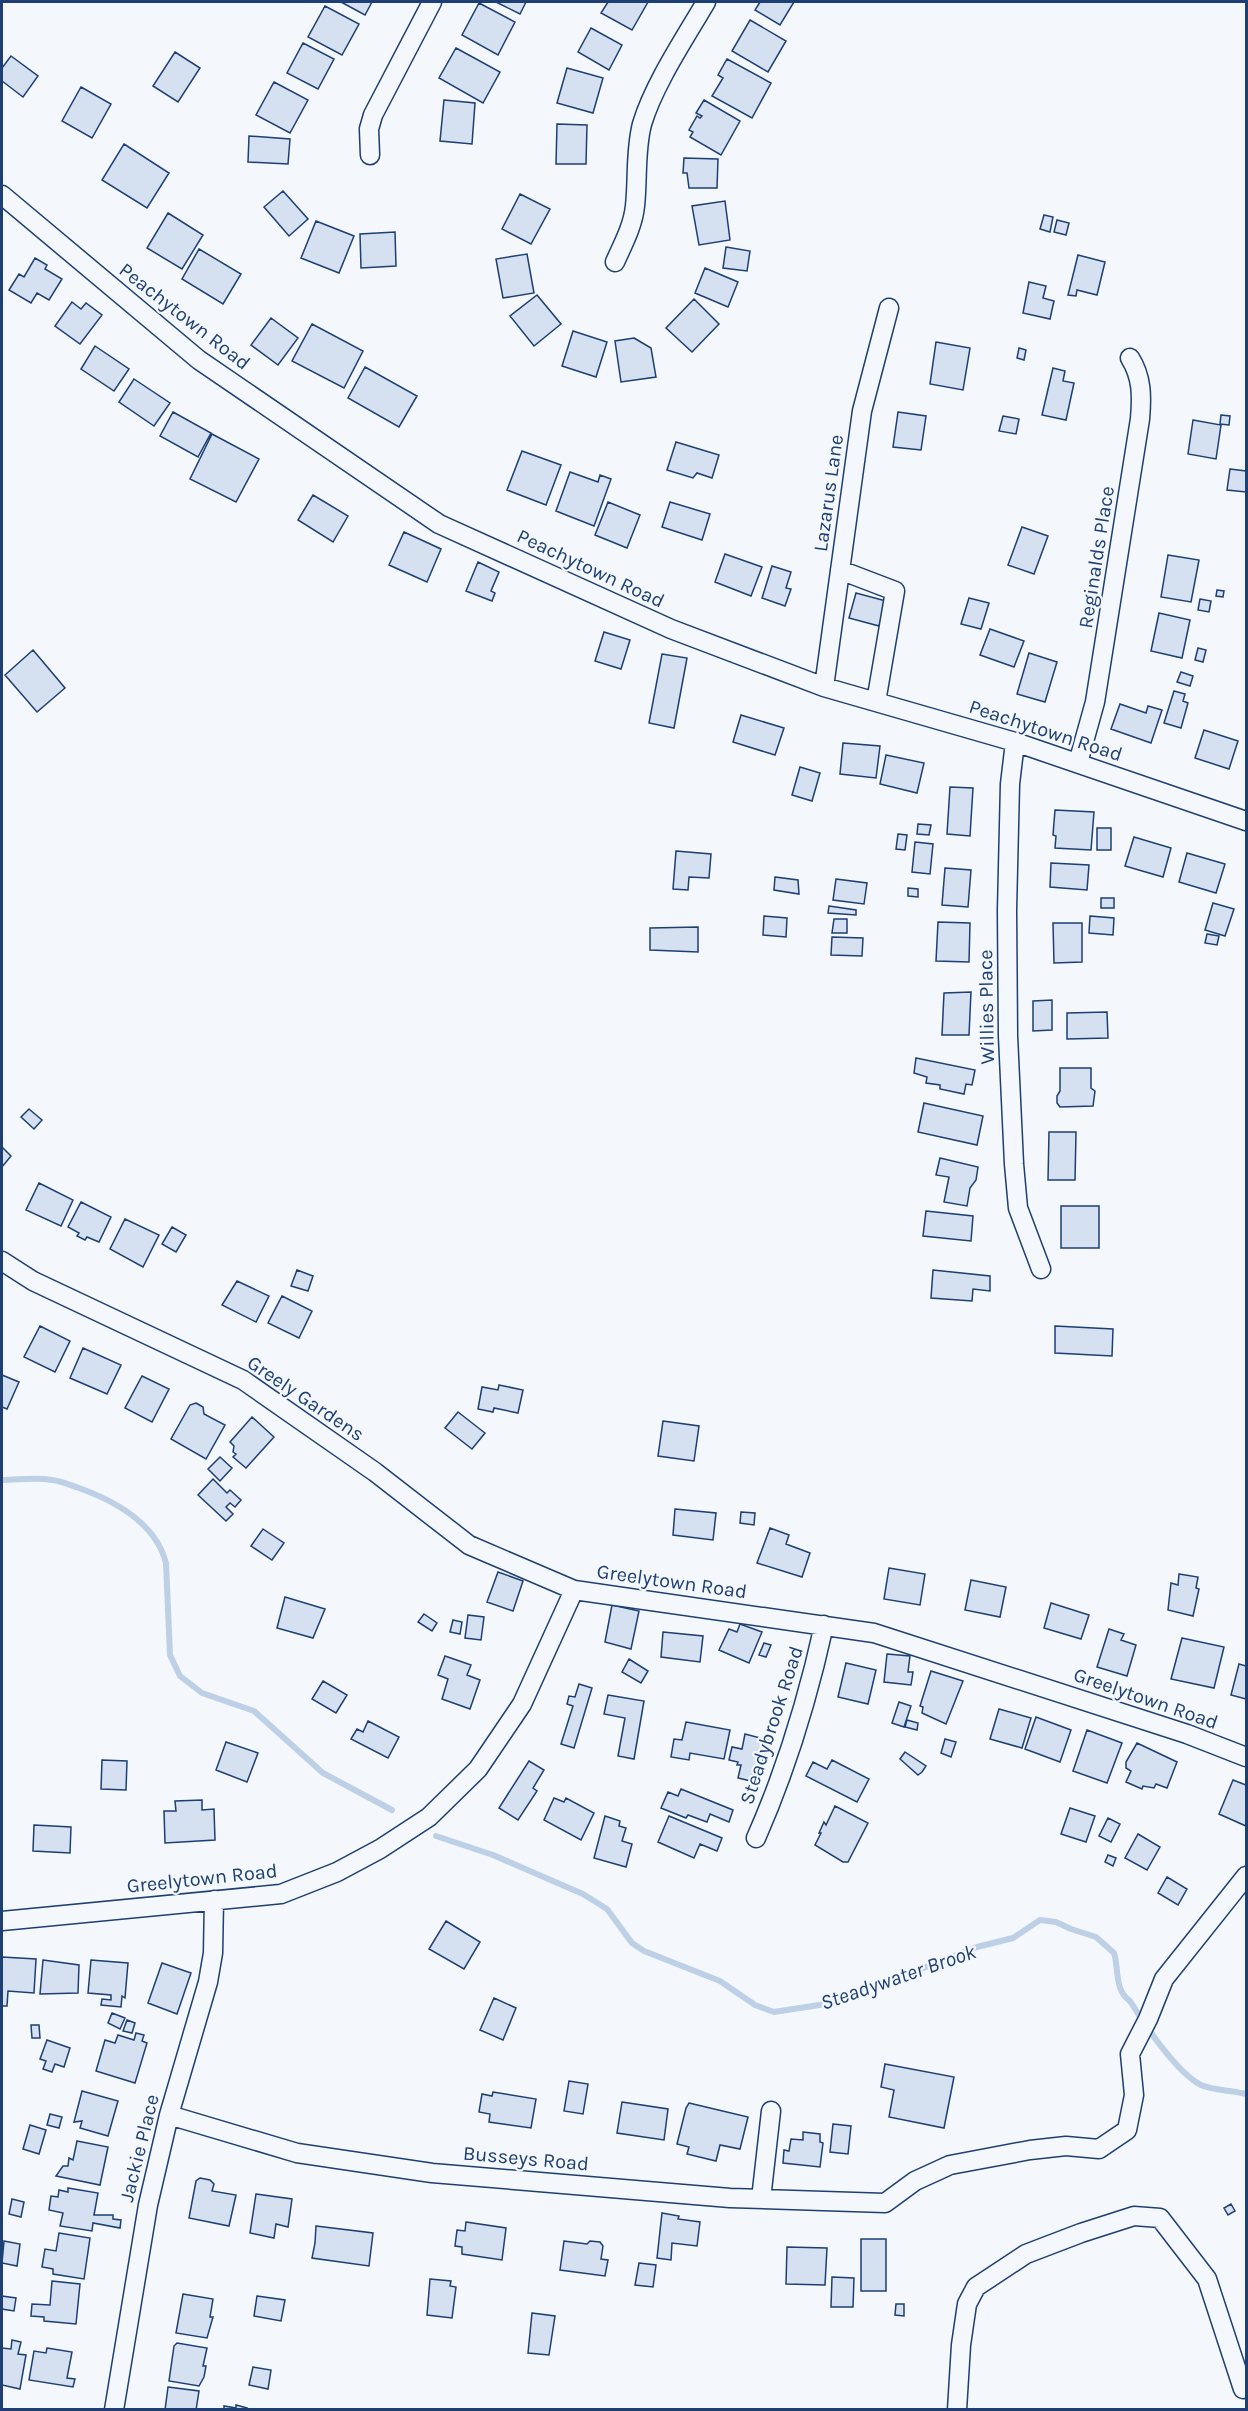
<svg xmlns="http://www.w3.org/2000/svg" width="1248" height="2411" font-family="Karla,sans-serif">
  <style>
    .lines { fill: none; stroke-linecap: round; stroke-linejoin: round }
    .stream { stroke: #bed0e5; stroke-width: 6 }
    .building { fill: #d5e0f0; stroke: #1d3f73; stroke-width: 1.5 }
    .street-casing { stroke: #1d3f73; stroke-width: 21 }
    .street { stroke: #f4f7fb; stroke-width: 18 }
    .labels { text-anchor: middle; stroke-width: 4.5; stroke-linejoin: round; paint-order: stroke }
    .street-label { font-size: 20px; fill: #1d3f73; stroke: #f4f7fb }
    .water-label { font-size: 21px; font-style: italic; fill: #1d3f73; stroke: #f4f7fb }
  </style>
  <rect width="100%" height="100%" fill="#f4f7fb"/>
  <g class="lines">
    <path class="stream" d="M2 1480C19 1480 35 1477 52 1480 61 1481 70 1485 79 1488 115 1501 156 1523 166 1563L170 1655 180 1676 202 1693 254 1711 323 1773 392 1810
      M436 1836 493 1855 583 1894 607 1909 632 1943 644 1951 720 1981 755 2005 774 2012 832 2003 846 1994 898 1978 977 1947 1013 1938 1040 1920 1056 1922 1071 1929 1096 1937 1114 1953C1119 1968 1114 1990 1130 2001 1144 2024 1177 2073 1201 2085 1215 2091 1232 2090 1246 2094"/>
  </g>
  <path class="building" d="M341 2H372L365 15Z
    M496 2H526L520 14Z
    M608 2H648L632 30 601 13Z
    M760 2H794L780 25 755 10Z
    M479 3 515 22 498 55 462 35Z
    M325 6 359 24 342 55 308 37Z
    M750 20 786 41 768 72 732 51Z
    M591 28 622 45 609 70 578 52Z
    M303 43 334 59 318 89 287 73Z
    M456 48 500 72 483 103 439 78Z
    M175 52 200 68 178 102 153 86Z
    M11 56 38 76 23 97 2 81V68Z
    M727 59 771 83 752 118 712 96 723 78 718 75Z
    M567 68 603 78 593 113 557 103Z
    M274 82 308 100 290 133 256 115Z
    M81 87 111 104 92 138 62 121Z
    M444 100 475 103 472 144 440 141Z
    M704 100 740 121 721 155 690 137 693 132 689 130 697 116 700 118 702 116 696 113Z
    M557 124 587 125 586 164H556Z
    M249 136 290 139 288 164 248 162Z
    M124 144 169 173 147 208 102 180Z
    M684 158 718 159 717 188H689L687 173H683Z
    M283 191 308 219 289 236 264 207Z
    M520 194 550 209 531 244 502 229Z
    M725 201 730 240 699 245 692 206Z
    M168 213 203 235 182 269 147 248Z
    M1044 215 1053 217 1050 232 1040 229Z
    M1057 220 1069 223 1066 235 1054 232Z
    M316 221 354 236 339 273 301 258Z
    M395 232 396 266 361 268 360 234Z
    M726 247 750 251 747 271 723 268Z
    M199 249 241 274 223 304 182 279Z
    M527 254 534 293 503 298 496 259Z
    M1078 255 1105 262 1097 295 1077 290 1076 296 1068 295Z
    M35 258 47 265 45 269 62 279 49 300 37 293 31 303 9 290 19 274 24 277Z
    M705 268 738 282 728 307 695 293Z
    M1029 282 1046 286 1043 298 1054 301 1050 319 1023 313Z
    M537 295 561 324 534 346 510 316Z
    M694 299 719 324 692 352 666 328Z
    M72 302 81 309 86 303 102 315 80 344 55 326Z
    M271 318 298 338 278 365 251 345Z
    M312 324 363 351 344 388 292 361Z
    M573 331 607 342 596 377 562 366Z
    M634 338 651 348 656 377 621 382 615 341Z
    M936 342 970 348 963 390 930 384Z
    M95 346 129 369 114 391 81 369Z
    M1019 348 1026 350 1024 360 1017 358Z
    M365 367 417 396 399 427 348 398Z
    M1053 368 1065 371 1063 381 1074 383 1066 420 1042 415Z
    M134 379 170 403 154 426 119 402Z
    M173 412 211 433 198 457 160 436Z
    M898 412 926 416 921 450 893 447Z
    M1221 415 1230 416 1229 425 1220 424Z
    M1003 416 1019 419 1016 434 999 431Z
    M1193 420 1221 425 1216 459 1188 454Z
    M212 434 259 459 236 502 190 479Z
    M676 442 719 455 712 478 697 473 693 478 667 470Z
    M522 451 561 465 546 505 507 490Z
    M1230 469 1246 471V492L1227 490Z
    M570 472 598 482 600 475 611 479 594 526 556 511Z
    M313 495 348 516 333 542 298 520Z
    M608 502 640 515 627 548 595 535Z
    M670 502 710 514 702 540 662 527Z
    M1022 527 1048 536 1034 574 1008 565Z
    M404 532 441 549 427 582 389 565Z
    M725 554 762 567 751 596 715 582Z
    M1168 555 1199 560 1191 602 1161 597Z
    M478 562 499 572 491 591 495 593 492 601 466 591Z
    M772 566 791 572 786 588 791 589 785 606 762 598Z
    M1217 590 1224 591 1223 597 1216 596Z
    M856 593 886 601 879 626 849 618Z
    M969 598 989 603 981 629 961 624Z
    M1200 599 1211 601 1209 612 1198 610Z
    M1159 613 1190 620 1182 658 1151 651Z
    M990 629 1024 641 1014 667 980 655Z
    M604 632 630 640 621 669 595 661Z
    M1198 648 1206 650 1203 662 1195 660Z
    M33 650 65 688 37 712 5 675Z
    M1029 653 1057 662 1045 702 1017 694Z
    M662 654 687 658 674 728 649 723Z
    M1181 672 1193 676 1190 686 1177 682Z
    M1174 691 1185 694 1183 701 1188 703 1181 728 1164 723Z
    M1120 704 1146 713 1148 706 1162 710 1151 743 1111 729Z
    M741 715 784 728 775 755 733 742Z
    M1204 730 1238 741 1229 769 1195 758Z
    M843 743 880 746 876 778 840 774Z
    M886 755 924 763 917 793 880 784Z
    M800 767 820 773 812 801 792 795Z
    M950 787 973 788 970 836 947 834Z
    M1055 810 1094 812 1091 850 1055 848 1056 836 1053 835Z
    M918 824 931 825 929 835 917 834Z
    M1097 828H1111V850H1097Z
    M898 834 907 835 905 850 896 849Z
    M1134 837 1171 848 1163 877 1125 866Z
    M915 842 933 844 930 874 912 872Z
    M676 851 711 854 709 878 689 877 688 890 673 889Z
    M1187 853 1225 864 1216 893 1179 882Z
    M1051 863 1089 865 1087 890 1050 887Z
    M945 868 971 870 968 907 942 905Z
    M775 877 798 880 799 894 774 890Z
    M836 879 867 883 864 904 833 900Z
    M908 888 918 889V897L908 896Z
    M1101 898H1114V908H1101Z
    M1213 903 1234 909 1225 936 1205 930Z
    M829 906 856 910V915L828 913Z
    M764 916 787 918 786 937 763 935Z
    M1090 916 1114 918 1113 935 1089 933Z
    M834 919H847V933H832Z
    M938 922 970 923 969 962 936 961Z
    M1053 923H1082V962L1054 963Z
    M698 927V952L650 950V928Z
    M1207 934 1219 936 1217 945 1205 943Z
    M832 937 863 938 862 956 831 955Z
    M971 992 969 1035H942L944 993Z
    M1052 1000V1030L1033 1031V1001Z
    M1107 1012 1108 1038 1067 1039V1013Z
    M916 1058 975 1070 972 1085 966 1084 964 1094 940 1089V1085L926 1083 927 1077 914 1073Z
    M1060 1068H1091V1088L1095 1091 1093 1106 1060 1107 1057 1103V1096L1060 1091Z
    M924 1103 983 1116 977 1145 918 1132Z
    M29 1109 42 1120 34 1129 21 1117Z
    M1049 1132H1076L1075 1180H1048Z
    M2 1147 11 1156 2 1167Z
    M940 1158 978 1167 976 1180 970 1188 967 1206 944 1202 949 1177 936 1175Z
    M39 1183 73 1200 61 1226 26 1210Z
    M81 1202 111 1217 99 1242 87 1237 85 1240 77 1236 79 1233 68 1227Z
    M1061 1206H1099V1248H1061Z
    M926 1211 973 1216 971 1241 923 1236Z
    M125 1219 159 1235 143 1267 110 1249Z
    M172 1227 186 1235 176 1252 162 1244Z
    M297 1270 313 1276 308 1291 291 1286Z
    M933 1270 990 1276V1291L973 1289 972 1301 931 1298Z
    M237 1281 269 1296 256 1322 222 1305Z
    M282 1296 312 1311 299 1338 268 1323Z
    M40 1326 70 1341 55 1372 24 1357Z
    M1055 1326 1113 1329 1112 1356 1055 1353Z
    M83 1348 121 1365 107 1394 70 1378Z
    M2 1375 19 1382 7 1409 2 1407Z
    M142 1376 169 1389 152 1422 125 1408Z
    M499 1385 523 1390 518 1413 494 1408 493 1412 478 1409 482 1387 498 1390Z
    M196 1403 203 1407 204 1414 225 1425 206 1459 171 1439 190 1405Z
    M458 1412 485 1433 472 1449 445 1428Z
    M252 1417 274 1437 246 1468 233 1457 236 1454 233 1452 234 1446 230 1442Z
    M663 1421 699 1426 694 1461 658 1456Z
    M220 1457 232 1468 220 1481 208 1469Z
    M213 1479 227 1493 230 1490 241 1500 235 1507 230 1503 226 1507 233 1514 226 1521 198 1495Z
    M675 1509 716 1513 713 1540 673 1535Z
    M741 1512 755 1513 754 1525 740 1523Z
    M770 1528 789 1535 786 1544 810 1553 802 1577 757 1563Z
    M263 1529 284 1543 272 1560 251 1546Z
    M889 1568 925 1574 920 1605 884 1599Z
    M498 1572 523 1581 513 1611 487 1602Z
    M1179 1574 1198 1577 1196 1588 1199 1589 1193 1616 1168 1610 1171 1583 1178 1585Z
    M971 1580 1006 1587 1000 1617 965 1610Z
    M285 1597 325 1609 313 1638 277 1628Z
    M1051 1603 1089 1615 1081 1639 1044 1628Z
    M612 1605 639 1611 631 1649 605 1642Z
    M424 1614 437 1623 432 1631 418 1622Z
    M468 1615 484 1617 481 1640 465 1638Z
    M453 1620 462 1622 460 1634 450 1632Z
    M740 1624 762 1632 749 1663 719 1650 729 1629 737 1632Z
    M1109 1629 1124 1634 1121 1640 1136 1645 1127 1676 1097 1667Z
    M663 1632 703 1636 700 1662 661 1657Z
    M1182 1638 1224 1647 1214 1688 1171 1679Z
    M764 1643 771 1645 766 1657 759 1655Z
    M887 1654 910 1656 908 1672H913L911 1685 884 1682Z
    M445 1656 471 1665 467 1675 480 1680 470 1709 442 1699 448 1679 438 1675Z
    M629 1659 648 1671 641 1683 622 1672Z
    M846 1663 876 1670 868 1704 838 1697Z
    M1239 1664 1246 1666V1699L1231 1695Z
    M931 1671 963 1681 946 1724 922 1713 923 1707 920 1706Z
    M323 1681 347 1695 336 1713 312 1699Z
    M579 1684 592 1688 574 1748 561 1744 573 1706 567 1704 569 1696 575 1697Z
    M608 1695 644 1701 634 1759 618 1756 625 1718 604 1714Z
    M899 1702 911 1706 904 1727 892 1723Z
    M999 1709 1031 1718 1022 1748 990 1739Z
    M1036 1717 1071 1730 1060 1762 1025 1749Z
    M907 1720 918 1723 917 1730 905 1727Z
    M368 1721 399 1737 388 1758 351 1739 357 1729 363 1732Z
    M686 1722 730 1730 724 1759 690 1753 689 1760 671 1757 674 1739 682 1740Z
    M1087 1730 1122 1743 1107 1783 1073 1771Z
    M745 1734 768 1740 759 1774 753 1773 751 1781 738 1778 741 1765H737L738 1762 729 1760 732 1747 742 1749Z
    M945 1739 956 1742 951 1757 941 1753Z
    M226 1742 258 1753 247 1782 216 1770Z
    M1137 1743 1177 1762 1167 1788 1156 1784 1154 1788 1143 1786 1142 1789 1126 1782 1131 1771 1126 1768V1762Z
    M905 1752 926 1766 922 1772 918 1775 900 1759Z
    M102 1760 127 1761 126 1790 101 1789Z
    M832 1760 869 1779 857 1802 806 1776 813 1762 827 1769Z
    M529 1761 544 1770 533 1788 537 1791 518 1820 499 1808Z
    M1233 1780 1246 1785V1826L1219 1814Z
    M681 1789 733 1810 729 1822 710 1814 707 1822 688 1815 686 1818 661 1808 668 1792 678 1796Z
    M554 1798 564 1802 566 1798 594 1813 581 1840 544 1820Z
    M202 1800V1810L214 1809 215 1840 165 1843 164 1811H176L175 1801Z
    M835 1806 868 1823 848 1862H843L815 1845 821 1833H819L824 1822 826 1825Z
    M1070 1808 1095 1816 1086 1842 1061 1834Z
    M605 1816 620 1821 619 1826 626 1828 622 1841 632 1844 626 1867 594 1858Z
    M669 1816 722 1838 717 1851 700 1844 694 1858 658 1842Z
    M1108 1818 1120 1824 1111 1842 1099 1836Z
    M34 1825 71 1827 70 1853 33 1851Z
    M1138 1834 1160 1847 1147 1870 1125 1858Z
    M1108 1855 1116 1858 1113 1866 1105 1862Z
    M1167 1877 1187 1889 1178 1905 1158 1893Z
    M446 1921 480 1942 464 1969 429 1949Z
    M2 1957 36 1959 34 1993 8 1991 7 2006H2Z
    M43 1960 79 1965 78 1993 40 1994Z
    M91 1960 128 1963 125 1998 122 1996 121 2007 101 2005 102 1999 111 2000V1995L88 1993Z
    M162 1963 191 1973 177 2014 148 2003Z
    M494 1998 516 2008 503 2040 480 2030Z
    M112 2013 125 2018 120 2029 108 2023Z
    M127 2020 135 2023 132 2033 123 2031Z
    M31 2025H39L40 2038H32Z
    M136 2033 144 2035 142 2041 147 2043 135 2083 96 2071 105 2040 115 2043 118 2035 134 2040Z
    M47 2040 70 2048 64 2067 55 2064 52 2072 43 2069 46 2061 40 2059Z
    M885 2064 954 2077 944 2128 889 2117 894 2090 881 2087Z
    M569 2081 588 2084 583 2114 564 2111Z
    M82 2091 118 2101 108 2136 80 2128 82 2121 74 2122Z
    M493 2092 536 2099 531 2128 489 2122 490 2114 479 2112 482 2094 492 2096Z
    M622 2102 668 2109 664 2140 617 2133Z
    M689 2103 748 2117 740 2149 720 2145 716 2161 687 2154 689 2147 677 2144 686 2108Z
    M50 2114 62 2117 59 2128 47 2125Z
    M833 2124 851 2126 848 2154 830 2152Z
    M30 2125 46 2130 39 2154 23 2149Z
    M803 2132 820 2134V2142L823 2143 820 2167 783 2163 784 2150 789 2151 791 2139 803 2140Z
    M77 2141 108 2147 100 2185 56 2176 63 2166H68L69 2158 73 2160Z
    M200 2178 210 2180 214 2184 212 2191 236 2195 229 2226 189 2218 196 2181Z
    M68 2188 98 2193 94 2215H113V2219L121 2220 120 2228 93 2223 92 2231 60 2226 63 2213 49 2210 51 2196 58 2197 59 2190 68 2192Z
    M256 2194 292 2199 288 2227 276 2224 274 2238 250 2233Z
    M12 2199 24 2202 21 2217 9 2214Z
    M1231 2204 1235 2211 1228 2215 1224 2208Z
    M662 2213 679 2216 678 2219 700 2222 697 2246 672 2243 671 2260 657 2258Z
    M466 2222 506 2228 502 2260 462 2254V2247L455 2246 457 2230 465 2231Z
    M316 2226 373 2233 369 2266 312 2258 315 2243Z
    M59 2233 90 2238 84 2279 53 2274V2269L42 2267 45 2249 56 2251Z
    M861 2239H886V2291H861Z
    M4 2241 20 2244 17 2266 2 2263Z
    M564 2241 587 2244 590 2241 600 2242 603 2246 601 2259 608 2260 605 2276 560 2270Z
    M787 2247 827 2248 825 2285 786 2284Z
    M639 2263 656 2265 653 2287 635 2285Z
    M832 2277 854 2278 853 2307H831Z
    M430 2279 451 2281 450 2286 456 2287 452 2318 427 2315Z
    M52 2281 80 2284 76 2324 44 2321V2317L31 2316 32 2304 50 2305Z
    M183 2294 213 2299 210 2317H213L207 2338 176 2333Z
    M2 2296 16 2298 14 2311 2 2309Z
    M257 2296 285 2300 281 2321 254 2316Z
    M896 2304H904V2316L895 2315Z
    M532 2313 555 2316 549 2355 528 2353Z
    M12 2340 21 2342 18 2354 26 2355 20 2389 2 2385V2348L11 2349Z
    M177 2343 207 2348 203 2366H206L204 2377 199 2386 169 2381 174 2346Z
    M47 2348 72 2352 67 2378 75 2379 73 2387 29 2380 34 2351 46 2353Z
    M253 2367 271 2370 268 2389 249 2385Z
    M168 2387 199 2391 196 2410H165Z
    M236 2405 247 2408 246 2410H224V2406L236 2408Z"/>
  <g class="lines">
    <g class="street-casing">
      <path id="street" d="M370 155 369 129 373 115 432 2
        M2 195 199 360 439 524 671 629 824 687 1015 742 1246 821
        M615 262C623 244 633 226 635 206 638 178 635 151 642 124 654 84 685 38 706 2
        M840 570 895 591 876 702
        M824 687 862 411 889 308
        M1015 742 1010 784 1007 910 1008 1036 1014 1164 1018 1208 1041 1269
        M1078 763 1095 702 1140 419C1142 396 1142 377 1130 358
        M2 1261 33 1281 243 1380 375 1472 469 1545 574 1590
        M756 1838C786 1770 808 1698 824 1625
        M2 1921 281 1894 337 1872 380 1849 429 1817 478 1769 522 1704 574 1590 874 1633 1187 1734 1246 1757
        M169 2115 297 2153 432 2173 730 2198 885 2203 915 2181 950 2165 1030 2150 1066 2146 1099 2149 1127 2130 1134 2095 1130 2054 1148 2019 1164 1979 1246 1876
        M761 2199 771 2111
        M114 2410 148 2205 169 2115 208 1982 213 1953 214 1900
        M957 2410 961 2345 967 2304 976 2287 1026 2254 1081 2233 1134 2216 1160 2218 1207 2279 1243 2389"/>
    </g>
    <use href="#street" class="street"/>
  </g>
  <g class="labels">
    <g class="street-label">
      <text transform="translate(185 316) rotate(38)" y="7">Peachytown Road</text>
      <text transform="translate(828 493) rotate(-82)" y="7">Lazarus Lane</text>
      <text transform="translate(1096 557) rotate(-81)" y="7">Reginalds Place</text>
      <text transform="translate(591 568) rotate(25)" y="7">Peachytown Road</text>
      <text transform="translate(1046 730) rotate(18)" y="7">Peachytown Road</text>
      <text transform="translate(986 1007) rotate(-91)" y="7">Willies Place</text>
      <text transform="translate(306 1398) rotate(34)" y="7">Greely Gardens</text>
      <text transform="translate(672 1581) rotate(8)" y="7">Greelytown Road</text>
      <text transform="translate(1146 1698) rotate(19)" y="7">Greelytown Road</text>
      <text transform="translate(771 1725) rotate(-72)" y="7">Steadybrook Road</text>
      <text transform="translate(202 1878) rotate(-6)" y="7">Greelytown Road</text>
      <text transform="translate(139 2148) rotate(-76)" y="7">Jackie Place</text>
      <text transform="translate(526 2158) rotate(5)" y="7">Busseys Road</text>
    </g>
    <g class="water-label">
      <text transform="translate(898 1977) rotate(-19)" y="7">Steadywater Brook</text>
    </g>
  </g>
  <rect width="1248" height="2411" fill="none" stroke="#1d3f73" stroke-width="6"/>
</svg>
